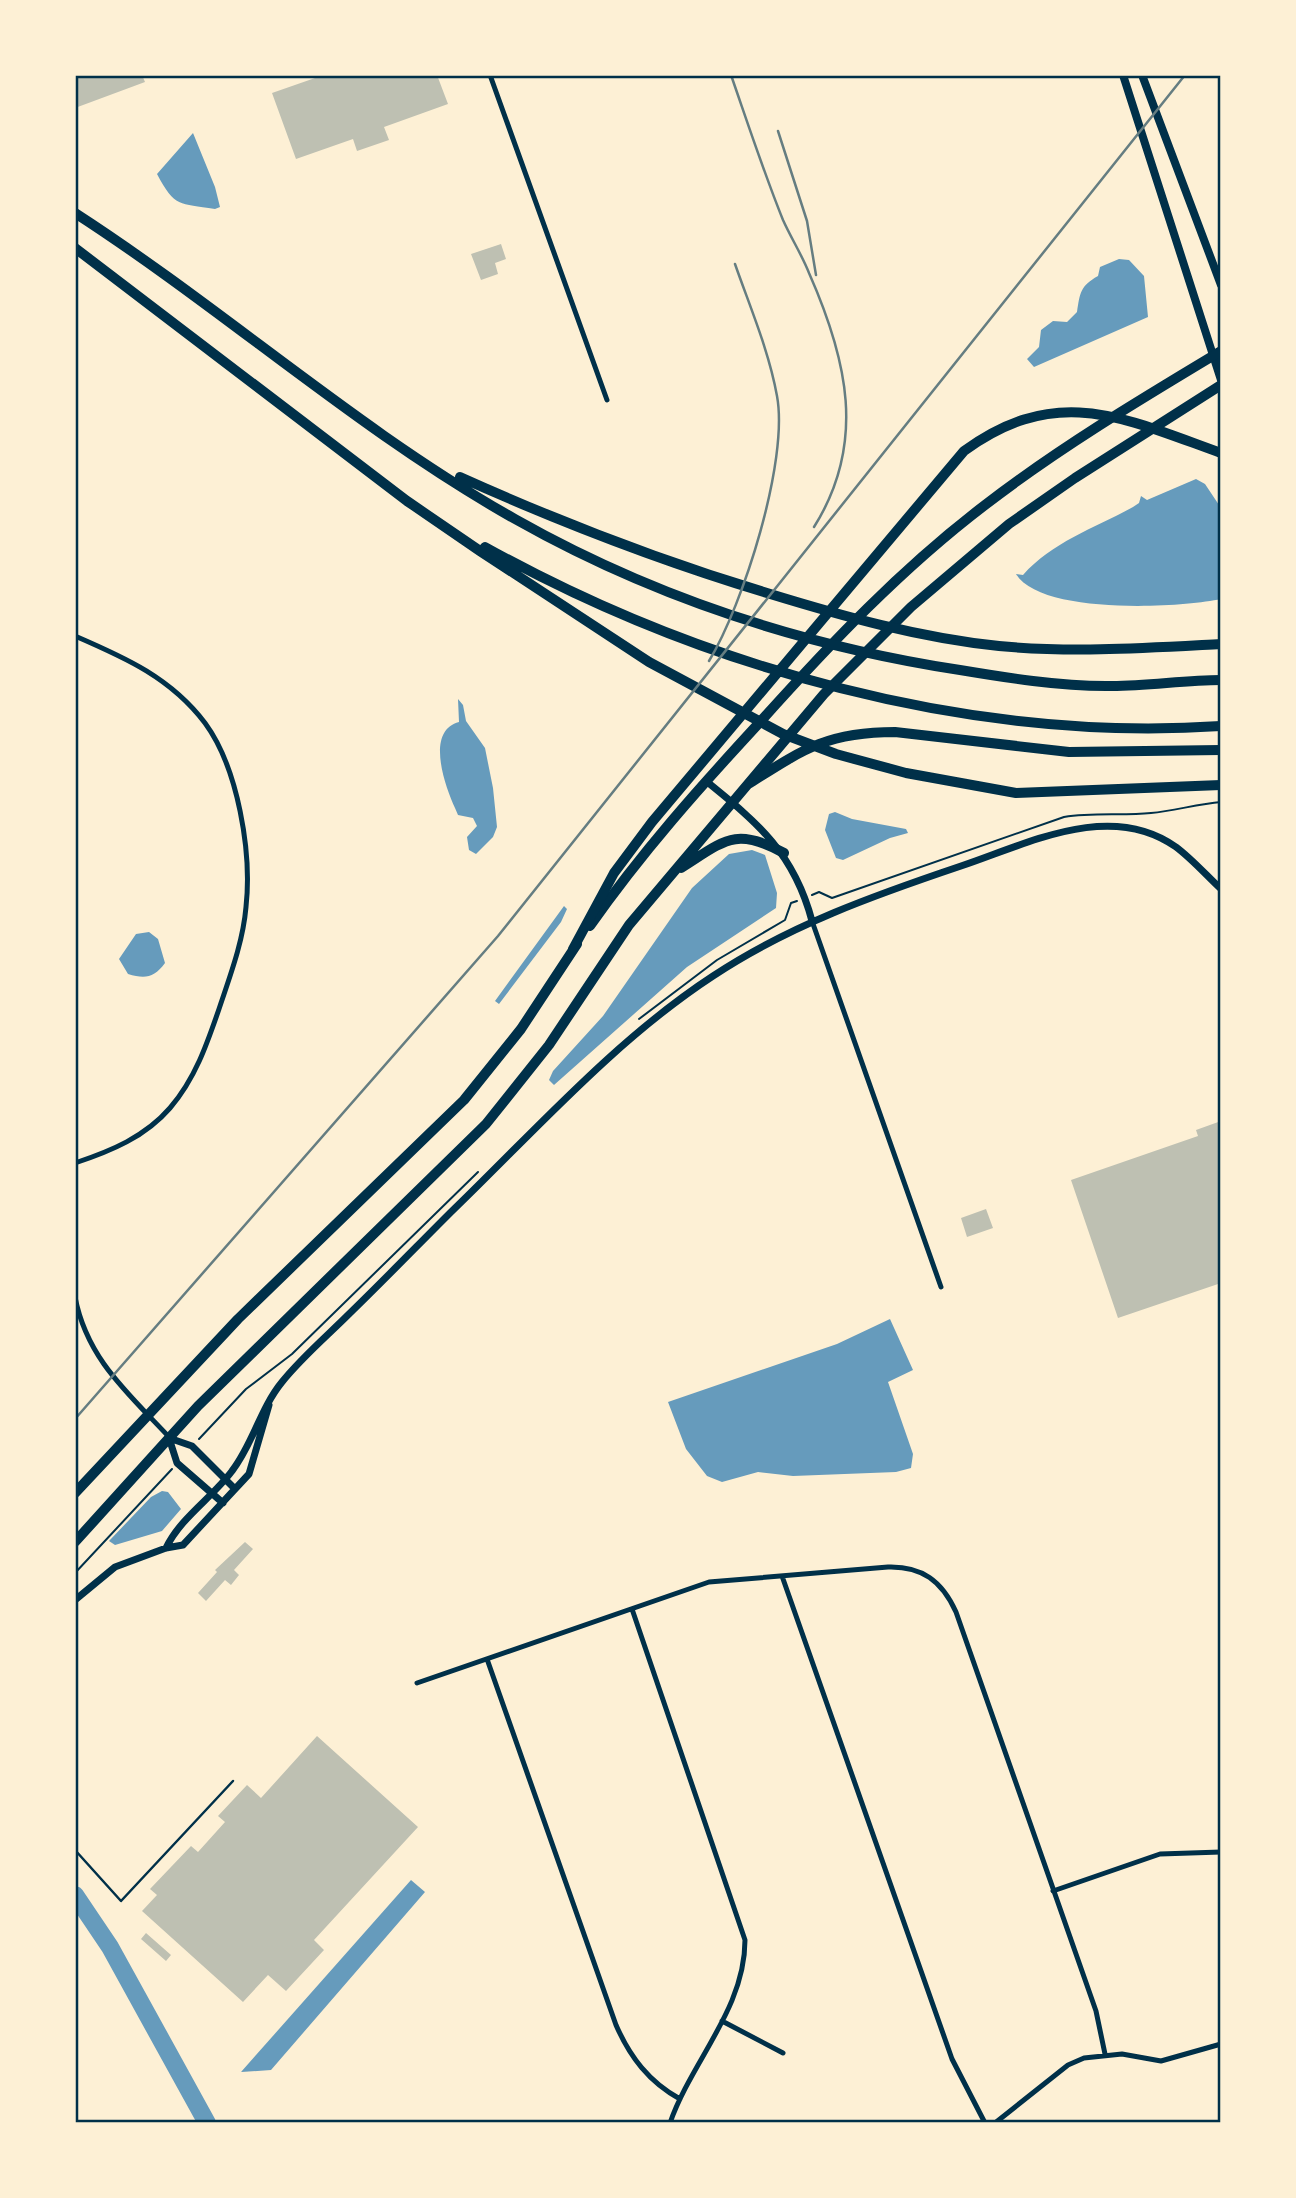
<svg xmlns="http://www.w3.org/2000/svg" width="1296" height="2198" font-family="'Sofia Sans Condensed',sans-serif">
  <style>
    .water { fill: #669bbc }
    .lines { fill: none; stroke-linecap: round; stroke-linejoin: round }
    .river { stroke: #669bbc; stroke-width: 18 }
    .building { fill: #bec0b2 }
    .path { stroke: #003049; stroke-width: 2 }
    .service { stroke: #003049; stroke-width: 2.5 }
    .minor { stroke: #003049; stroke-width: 5 }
    .tertiary { stroke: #003049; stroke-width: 7 }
    .secondary { stroke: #003049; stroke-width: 8 }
    .trunk { stroke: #003049; stroke-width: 10 }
    .motorway { stroke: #003049; stroke-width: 10 }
    .rail { stroke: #657d81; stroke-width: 2.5 }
    .neatline { fill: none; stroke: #003049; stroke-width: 2.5 }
  </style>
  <rect width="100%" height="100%" fill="#fdf0d5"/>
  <path class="water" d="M193 133 215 187 220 207 215 209C179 203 175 208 157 174Z
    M1119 259 1129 260 1144 276 1148 317 1034 367 1027 359 1039 347 1041 330 1053 321 1067 322 1077 312C1080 293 1080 286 1098 276L1100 267Z
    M1196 479 1205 484 1221 508V599C1179 608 1041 615 1016 574L1023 575C1052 542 1095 528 1133 507L1139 503 1141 496 1147 500Z
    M458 699 463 705 466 721 485 748 493 788 497 827 493 837 476 854 469 850 467 837 477 826 473 818 458 815 455 808C445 786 425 731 459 722Z
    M835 812 852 819 906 829 908 833 890 838 843 860 836 858 825 830 829 814Z
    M752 850 765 855 777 893 776 908 687 967 554 1085 549 1080 553 1071 603 1016 692 888 729 854Z
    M564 906 567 909 561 922 499 1004 495 1001Z
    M149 932 158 939 165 963C154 978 145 979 128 974L119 959 136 934Z
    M890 1319 913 1370 888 1382 913 1454 911 1468 896 1472 793 1476 758 1472 722 1482 707 1476 686 1449 668 1402 837 1344Z
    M162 1491 168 1492 181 1509 162 1531 115 1545 109 1541 151 1497Z
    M411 1880 425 1892 271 2070 241 2072Z"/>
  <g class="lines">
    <path class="river" d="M75 1895 110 1947 207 2123"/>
  </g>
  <path class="building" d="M75 75H142L145 82 75 108Z
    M314 75H437L448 104 384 127 389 140 357 151 353 139 296 159 272 93 315 78Z
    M501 244 506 259 495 263 498 274 481 280 471 254Z
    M1221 1121V1283L1118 1318 1071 1180 1198 1136 1196 1130Z
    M986 1209 993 1228 967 1237 961 1218Z
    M245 1542 253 1549 234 1570 239 1575 231 1585 225 1580 206 1601 198 1593 217 1572 215 1570Z
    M317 1736 418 1827 314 1940 324 1950 286 1991 268 1975 243 2002 142 1911 157 1895 150 1889 191 1846 198 1852 225 1822 218 1816 247 1785 261 1798Z
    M146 1933 171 1955 166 1961 141 1939Z"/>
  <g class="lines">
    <path class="path" d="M812 895 819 892 832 898 1064 817C1094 812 1122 816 1151 813 1174 811 1197 804 1221 802
      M639 1019 717 960 785 920 791 903 797 901
      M199 1439 246 1389 292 1354 478 1172
      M75 1573 172 1469"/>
    <path class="service" d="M75 1850 121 1901 233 1781"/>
    <path class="minor" d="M490 75 607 400
      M75 636C126 658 171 678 205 723 238 768 252 852 246 907 243 942 230 976 219 1009 207 1044 195 1079 170 1108 145 1137 111 1151 75 1163
      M812 921 941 1287
      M75 1297C87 1359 128 1393 169 1437
      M782 1576 952 2059 985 2123
      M632 1609 745 1940C745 2009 692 2060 670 2123
      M487 1659 616 2025C630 2057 649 2082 680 2099
      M417 1683 709 1582 888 1567C922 1566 942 1581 956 1612L1096 2011 1105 2054
      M1053 1891 1160 1854 1221 1852
      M722 2021 783 2053
      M995 2123 1068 2065 1084 2058 1122 2054 1161 2061 1221 2044"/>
    <path class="tertiary" d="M706 781C758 823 794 853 812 921
      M169 1438 177 1463 223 1503
      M169 1438 192 1446 235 1489
      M166 1548C181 1517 212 1498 232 1471 253 1444 260 1409 282 1382 301 1358 327 1336 349 1314 383 1281 416 1247 450 1213 534 1132 615 1040 713 976 790 925 875 895 961 866 1027 844 1110 800 1176 847 1192 859 1206 875 1221 889
      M75 1600 115 1567 166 1548 183 1545 249 1474 269 1405"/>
    <path class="secondary" d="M1123 75 1221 380
      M1142 75 1221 285"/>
    <path class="trunk" d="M681 868C724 841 735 826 784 853
      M590 926C641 853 700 787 760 722 830 644 901 569 985 505 1059 448 1141 399 1221 351
      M75 1493 238 1319 464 1100 521 1029 577 944
      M75 1542 198 1406 486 1124 549 1045 629 925 824 694 911 607 1009 524 1075 478 1221 385"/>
    <path class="motorway" d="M75 213C225 310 360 432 515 519 653 597 804 646 960 670 1008 678 1058 686 1106 686 1144 687 1182 680 1221 680
      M75 248 407 501 480 551 649 662 783 734 836 754 906 773 1016 793 1221 785
      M460 477C560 522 661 561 767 593 842 616 920 638 999 646 1073 653 1146 648 1221 644
      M485 547C703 668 970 743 1221 726
      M750 783C805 748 829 732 895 732L1069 752 1221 750
      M573 949 614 873 652 822 964 451C1058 383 1123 418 1221 453"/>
    <path class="rail" d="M731 75C748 124 764 173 783 220 791 238 802 255 809 273 847 359 867 443 814 527
      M778 131 807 221 816 275
      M709 661C743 605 789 461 777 396 769 351 750 307 735 264
      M75 1419 498 936 1185 75"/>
  </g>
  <rect width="1296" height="2198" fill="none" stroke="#fdf0d5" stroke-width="154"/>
  <rect x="77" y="77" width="1142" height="2044" class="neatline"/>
</svg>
